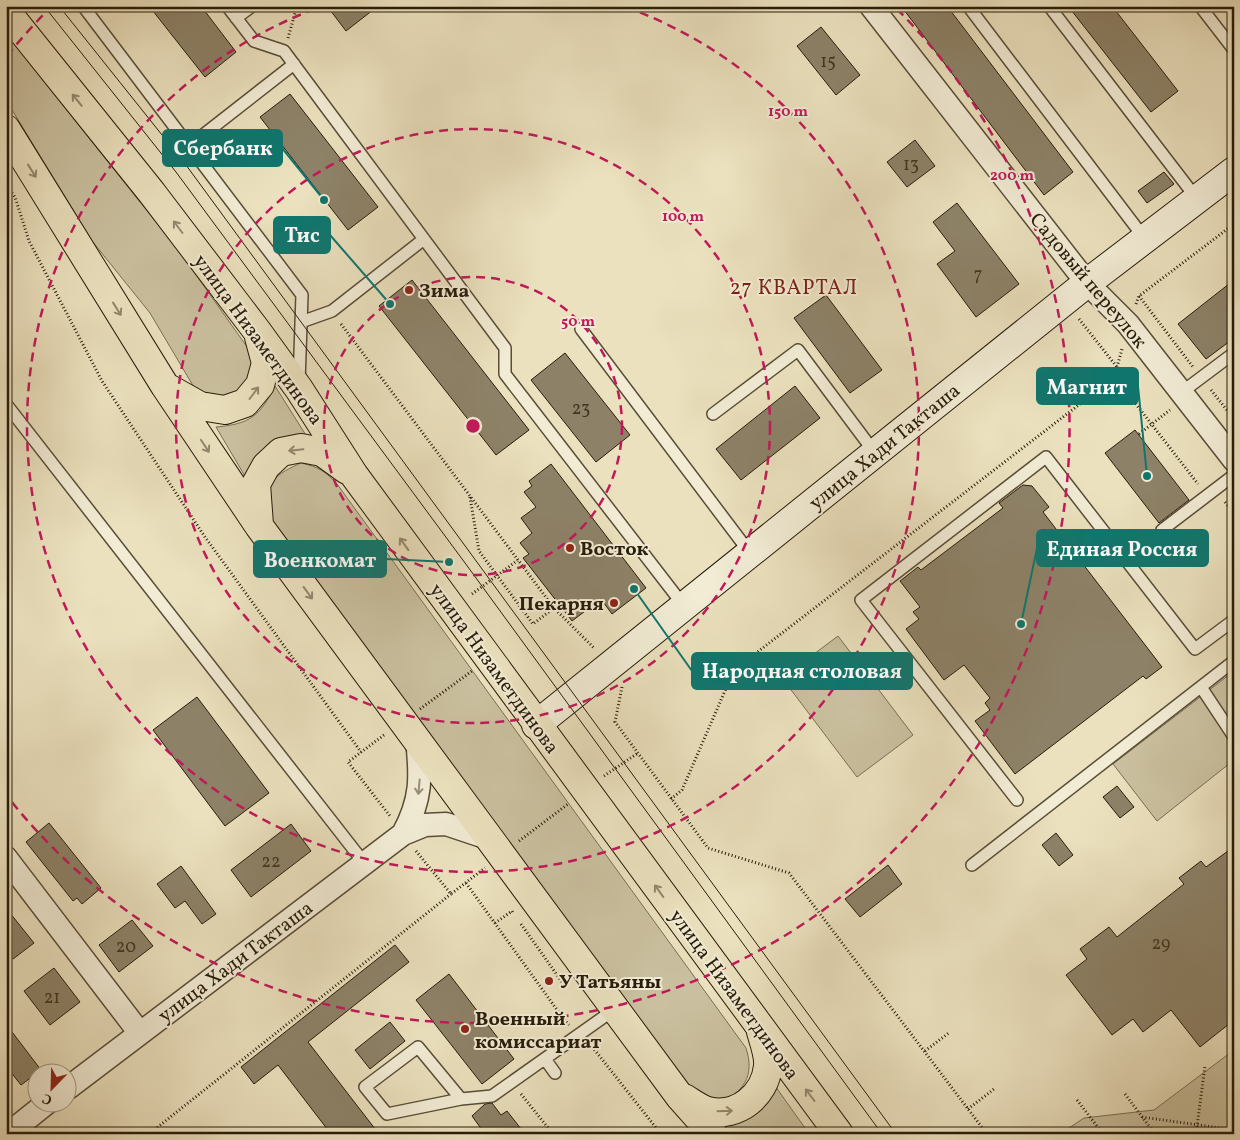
<svg xmlns="http://www.w3.org/2000/svg" width="1240" height="1140" font-family="Vollkorn,serif">
  <style>
    .green { fill: #cac09f; stroke: #796e54 }
    .building { fill: #8d8268; stroke: #281c0a }
    .lines { fill: none; stroke-linecap: round; stroke-linejoin: round }
    .service-casing { stroke: #594d37; stroke-width: 14 }
    .minor-casing { stroke: #594d37; stroke-width: 25 }
    .secondary-casing { stroke: #281c0a; stroke-width: 30 }
    .primary-casing { stroke: #281c0a; stroke-width: 30 }
    .path { stroke: #281c0a; stroke-width: 3; stroke-dasharray: 1 2.5; stroke-linecap: butt }
    .service { stroke: #f2ecd5; stroke-width: 11 }
    .minor { stroke: #f2ecd5; stroke-width: 22 }
    .secondary { stroke: #f2ecd5; stroke-width: 28 }
    .primary { stroke: #ebe1be; stroke-width: 28 }
    .tram { stroke: #281c0a; stroke-width: 1 }
    .oneway { stroke: #93886d }
    .oneway2 { stroke: #978e7a }
    .ring { fill: none; stroke: #c2185b; stroke-width: 2.5; stroke-dasharray: 9 6 }
    .poi-dot { fill: #8f2418; stroke: #f2ecd5; stroke-width: 2 }
    .labels { text-anchor: middle; stroke-width: 4; stroke-linejoin: round; paint-order: stroke }
    .number-label { font-size: 18px; fill: #413622 }
    .street-label { font-size: 20px; fill: #281c0a; stroke: #f2ecd5 }
    .poi-label { font-size: 20px; font-weight: bold; fill: #281c0a; stroke: #f2ecd5; text-anchor: start }
    .neighbourhood-label { font-size: 21px; letter-spacing: 1px; fill: #7a1f14; stroke: #f2ecd5 }
    .centre { fill: #c2185b; stroke: #f2ecd5; stroke-width: 2.5 }
    .ring-label { font-size: 15px; text-anchor: middle; font-weight: bold; fill: #c2185b; stroke: #f2ecd5; stroke-width: 4; stroke-linejoin: round; paint-order: stroke }
    .leader { fill: none; stroke: #0f766e; stroke-width: 2 }
    .callout-dot { fill: #0f766e; stroke: #f2ecd5; stroke-width: 2 }
    .callout { fill: #0f766e; stroke: #0f766e; stroke-width: 2 }
    .callout-label { font-size: 21px; text-anchor: middle; font-weight: bold; fill: #fff }
  </style>
  <rect width="100%" height="100%" fill="#ebe1be"/>
  <filter id="stains"><feTurbulence type="fractalNoise" baseFrequency=".004" numOctaves="4"/><feColorMatrix values="0 0 0 0 .2 0 0 0 0 .09 0 0 0 0 .02 0 0 0 .5 -.17"/></filter>
  <radialGradient id="worn" r=".72"><stop offset=".6" stop-color="#630" stop-opacity="0"/><stop offset="1" stop-color="#630" stop-opacity=".3"/></radialGradient>
  <path class="green" d="M6 34 179 251 255 358 252 373 237 394 218 400 195 389 150 313 92 241 6 100Z
    M275 386 309 440 246 478 216 427C250 424 260 416 275 386Z
    M301 463C319 467 325 471 337 484L746 1048C755 1075 744 1093 719 1102L688 1091 270 517C269 510 267 500 268 492 271 476 288 469 301 463Z
    M838 636 913 735 857 777 782 678Z
    M1234 671V760L1157 821 1113 764Z
    M1234 1050V1134H1060L1084 1118 1154 1110Z
    M773 1083 805 1128 781 1134H721L716 1128C753 1122 755 1113 773 1083Z"/>
  <path class="building" d="M149 6H201L236 52 205 77Z
    M327 6H378L346 31Z
    M901 6H947L1073 172 1044 195Z
    M1068 6H1112L1178 91 1151 112Z
    M821 27 860 75 836 95 797 46Z
    M290 94 378 207 348 230 260 117Z
    M915 140 935 166 907 187 887 162Z
    M1164 172 1174 184 1147 203 1138 191Z
    M957 203 1019 284 976 317 937 264 955 251 933 222Z
    M412 280 529 430 496 455 379 306Z
    M1234 280V338L1206 359 1178 324Z
    M826 295 882 370 850 393 794 318Z
    M565 353 630 435 596 462 531 380Z
    M795 386 820 418 741 480 716 449Z
    M1135 430 1189 500 1159 523 1105 453Z
    M551 464 646 588 612 614 601 599 572 621 523 558 529 554 520 543 532 533 521 518 536 507 524 492 532 486 529 481Z
    M1023 485 1032 486 1049 507 1043 512 1162 667 1146 679 1143 676 1015 774 975 721 990 710 985 703 990 698 964 665 944 680 906 629 919 619 913 612 920 607 900 581 918 567 921 570 1003 508 999 503Z
    M197 697 269 793 225 826 153 730Z
    M1117 786 1134 807 1120 818 1103 797Z
    M49 823 101 888 82 904 77 898 73 901 26 842Z
    M291 824 311 851 251 897 231 870Z
    M1056 833 1073 855 1059 866 1042 845Z
    M1228 851 1234 859V1020L1200 1047 1171 1010 1143 1032 1133 1019 1112 1035 1066 975 1087 959 1080 949 1109 927 1117 937 1184 884 1179 878 1201 861 1206 867Z
    M888 865 902 884 860 917 845 899Z
    M181 866 216 914 202 924 185 901 175 908 157 884Z
    M6 908 34 943 13 959 6 950Z
    M132 920 153 946 119 972 99 945Z
    M395 945 409 962 308 1042 379 1134H331L278 1065 254 1084 241 1067Z
    M54 968 80 1002 50 1025 24 991Z
    M449 974 514 1059 482 1084 416 1000Z
    M390 1022 405 1041 370 1069 355 1050Z
    M6 1024 41 1070 21 1085 6 1066Z
    M492 1103 501 1115 507 1111 525 1134H485L472 1116 485 1104Z"/>
  <g class="lines">
    <g class="service-casing">
      <path id="service" d="M83 6 302 295 299 382
        M227 6 254 41 284 51 505 348V374L684 606
        M968 6 1145 239
        M1049 6 1197 199
        M1200 6 1234 50
        M236 18 252 6
        M189 146 294 64
        M301 322 332 311 424 239
        M581 329 750 553
        M1182 392 1234 353
        M6 404 365 864
        M713 414 798 350 875 453
        M1162 530 1234 475
        M1201 687 1234 737
        M1017 800 861 600 1046 457 1195 649 1234 620
        M972 865 1234 661
        M545 1059 555 1073
        M461 1099 387 1114 365 1087 418 1047 461 1099 492 1096 615 1009"/>
    </g>
    <g class="minor-casing">
      <path id="minor" d="M871 6 1087 283 1128 324 1234 460
        M403 834C422 799 421 777 417 739
        M6 858 139 1032
        M68 1088 403 834 425 825 446 824 491 839
        M8 1134 48 1102"/>
    </g>
    <g class="secondary-casing">
      <path id="secondary" d="M536 725 1087 283 1234 171"/>
    </g>
    <g class="primary-casing">
      <path id="primary" d="M6 11 152 193 257 331 299 389 354 475 839 1134
        M6 129 165 386 259 526 680 1097 713 1134
        M168 388 200 406 225 410 245 403 260 385 266 363 259 337
        M259 525 256 484 266 466 281 452 301 448 322 452 347 470
        M684 1098C691 1102 700 1109 708 1111 737 1118 765 1096 768 1066 769 1056 764 1042 761 1032"/>
    </g>
    <path class="path" d="M288 38 297 6
      M6 184 15 197 29 241 102 381 205 537 361 752
      M1139 296 1193 367
      M1136 304 1139 296 1234 224
      M1079 319 1117 367 1115 377 1198 484
      M341 324 554 608 595 649
      M1117 367 1122 349
      M1211 390 1234 419
      M1139 434 1170 410
      M470 497 479 551 533 624 554 608
      M1225 502 1234 513
      M472 594 518 560
      M622 687 615 722 708 848 789 873 987 1134
      M420 709 472 671
      M384 735 348 762 390 816
      M604 776 638 753
      M671 799 682 790 734 670 1115 377
      M519 841 568 804
      M416 851 451 894 485 868
      M466 883 565 1021 569 1025
      M495 923 512 911 513 913
      M521 924 567 989
      M590 1044 661 1134
      M925 1051 950 1032
      M521 1094 553 1134
      M1125 1094 1155 1134
      M1077 1100 1103 1134
      M968 1109 994 1089
      M1142 1117 1234 1130
      M149 1134 451 894
      M1196 1134 1205 1066"/>
    <use href="#service" class="service"/>
    <use href="#minor" class="minor"/>
    <use href="#secondary" class="secondary"/>
    <use href="#primary" class="primary"/>
    <path class="tram" d="M44 6 176 172 468 567 882 1134
      M59 6 186 165 896 1134"/>
  </g>
  <defs><path id="oneway-shaft" d="M-6 0H5M1.5-3L5.5 0L1.5 3" fill="none" stroke-width="1.6" stroke-linecap="round" stroke-linejoin="round" transform="scale(1.25)"/></defs>
  <g class="oneway">
    <use href="#oneway-shaft" transform="translate(77 100) rotate(-129)"/>
    <use href="#oneway-shaft" transform="translate(32 171) rotate(58)"/>
    <use href="#oneway-shaft" transform="translate(178 227) rotate(-127)"/>
    <use href="#oneway-shaft" transform="translate(117 309) rotate(58)"/>
    <use href="#oneway-shaft" transform="translate(254 393) rotate(-53)"/>
    <use href="#oneway-shaft" transform="translate(205 446) rotate(56)"/>
    <use href="#oneway-shaft" transform="translate(296 450) rotate(174)"/>
    <use href="#oneway-shaft" transform="translate(404 544) rotate(-126)"/>
    <use href="#oneway-shaft" transform="translate(308 593) rotate(54)"/>
    <use href="#oneway-shaft" transform="translate(659 891) rotate(-126)"/>
    <use href="#oneway-shaft" transform="translate(810 1095) rotate(-127)"/>
    <use href="#oneway-shaft" transform="translate(725 1111) rotate(-2)"/>
  </g>
  <use class="oneway2" href="#oneway-shaft" transform="translate(419 787) rotate(95)"/>
  <g class="ring">
    <circle cx="473" cy="426" r="149"/>
    <circle cx="473" cy="426" r="297"/>
    <path d="M626 7A446 446 0 1 1 320 7"/>
    <path d="M7 56A595 595 0 0 1 49 9M897 9A595 595 0 1 1 7 796"/>
  </g>
  <g class="poi-dot">
    <circle cx="409" cy="290" r="5"/>
    <circle cx="570" cy="548" r="5"/>
    <circle cx="614" cy="603" r="5"/>
    <circle cx="549" cy="981" r="5"/>
    <circle cx="465" cy="1029" r="5"/>
  </g>
  <g class="labels">
    <g class="number-label">
      <text x="828" y="67">15</text>
      <text x="911" y="170">13</text>
      <text x="978" y="280">7</text>
      <text x="581" y="414">23</text>
      <text x="271" y="867">22</text>
      <text x="1161" y="949">29</text>
      <text x="126" y="952">20</text>
      <text x="52" y="1003">21</text>
    </g>
    <g class="street-label">
      <text transform="translate(1089 280) rotate(50)" y="7">Садовый переулок</text>
      <text transform="translate(259 339) rotate(54)" y="7">улица Низаметдинова</text>
      <text transform="translate(884 446) rotate(-39)" y="7">улица Хади Такташа</text>
      <text transform="translate(495 668) rotate(54)" y="7">улица Низаметдинова</text>
      <text transform="translate(235 961) rotate(-37)" y="7">улица Хади Такташа</text>
      <text transform="translate(735 994) rotate(54)" y="7">улица Низаметдинова</text>
    </g>
    <g class="poi-label">
      <text x="419" y="297">Зима</text>
      <text x="580" y="555">Восток</text>
      <text x="604" y="610" text-anchor="end">Пекарня</text>
      <text x="559" y="988">У Татьяны</text>
      <text x="475" y="1025">Военный<tspan x="475" dy="23">комиссариат</tspan></text>
    </g>
    <g class="neighbourhood-label">
      <text x="794" y="294">27 КВАРТАЛ</text>
    </g>
  </g>
  <circle cx="473" cy="426" r="8" class="centre"/>
  <g class="ring-label">
    <text x="788" y="116">150 m</text>
    <text x="1012" y="180">200 m</text>
    <text x="683" y="221">100 m</text>
    <text x="578" y="326">50 m</text>
  </g>
  <path class="leader" d="M324 200L282 148M390 304L330 235M1147 476L1138 386M1021 624L1037 548M449 562L386 559M634 589L692 671"/>
  <g class="callout-dot">
    <circle cx="324" cy="200" r="5"/>
    <circle cx="390" cy="304" r="5"/>
    <circle cx="1147" cy="476" r="5"/>
    <circle cx="1021" cy="624" r="5"/>
    <circle cx="449" cy="562" r="5"/>
    <circle cx="634" cy="589" r="5"/>
  </g>
  <g class="callout">
    <rect x="163" y="130" width="119" height="36" rx="5"/>
    <rect x="274" y="217" width="56" height="36" rx="5"/>
    <rect x="1037" y="368" width="101" height="36" rx="5"/>
    <rect x="1037" y="530" width="171" height="36" rx="5"/>
    <rect x="254" y="541" width="132" height="36" rx="5"/>
    <rect x="692" y="653" width="220" height="36" rx="5"/>
  </g>
  <g class="callout-label">
    <text x="223" y="155">Сбербанк</text>
    <text x="302" y="242">Тис</text>
    <text x="1087" y="394">Магнит</text>
    <text x="1122" y="556">Единая Россия</text>
    <text x="320" y="567">Военкомат</text>
    <text x="802" y="678">Народная столовая</text>
  </g>
  <rect width="1240" height="1140" fill="none" stroke="#ebe1be" stroke-width="25"/>
  <rect x="8" y="8" width="1225" height="1125" fill="none" stroke="#281c0a" stroke-width="2.5"/>
  <rect x="12" y="12" width="1215" height="1115" fill="none" stroke="#281c0a"/>
  <g transform="translate(52 1088) rotate(203)"><circle r="24" fill="#f2ecd5" stroke="#a19984"/>
  <path d="M0-4L9 19L0 12L-9 19Z" fill="#8f2418"/>
  <text y="-8" font-size="14" font-weight="bold" text-anchor="middle" fill="#281c0a">С</text>
  </g>
  <rect width="100%" height="100%" filter="url(#stains)"/>
  <rect width="100%" height="100%" fill="url(#worn)"/>
</svg>
